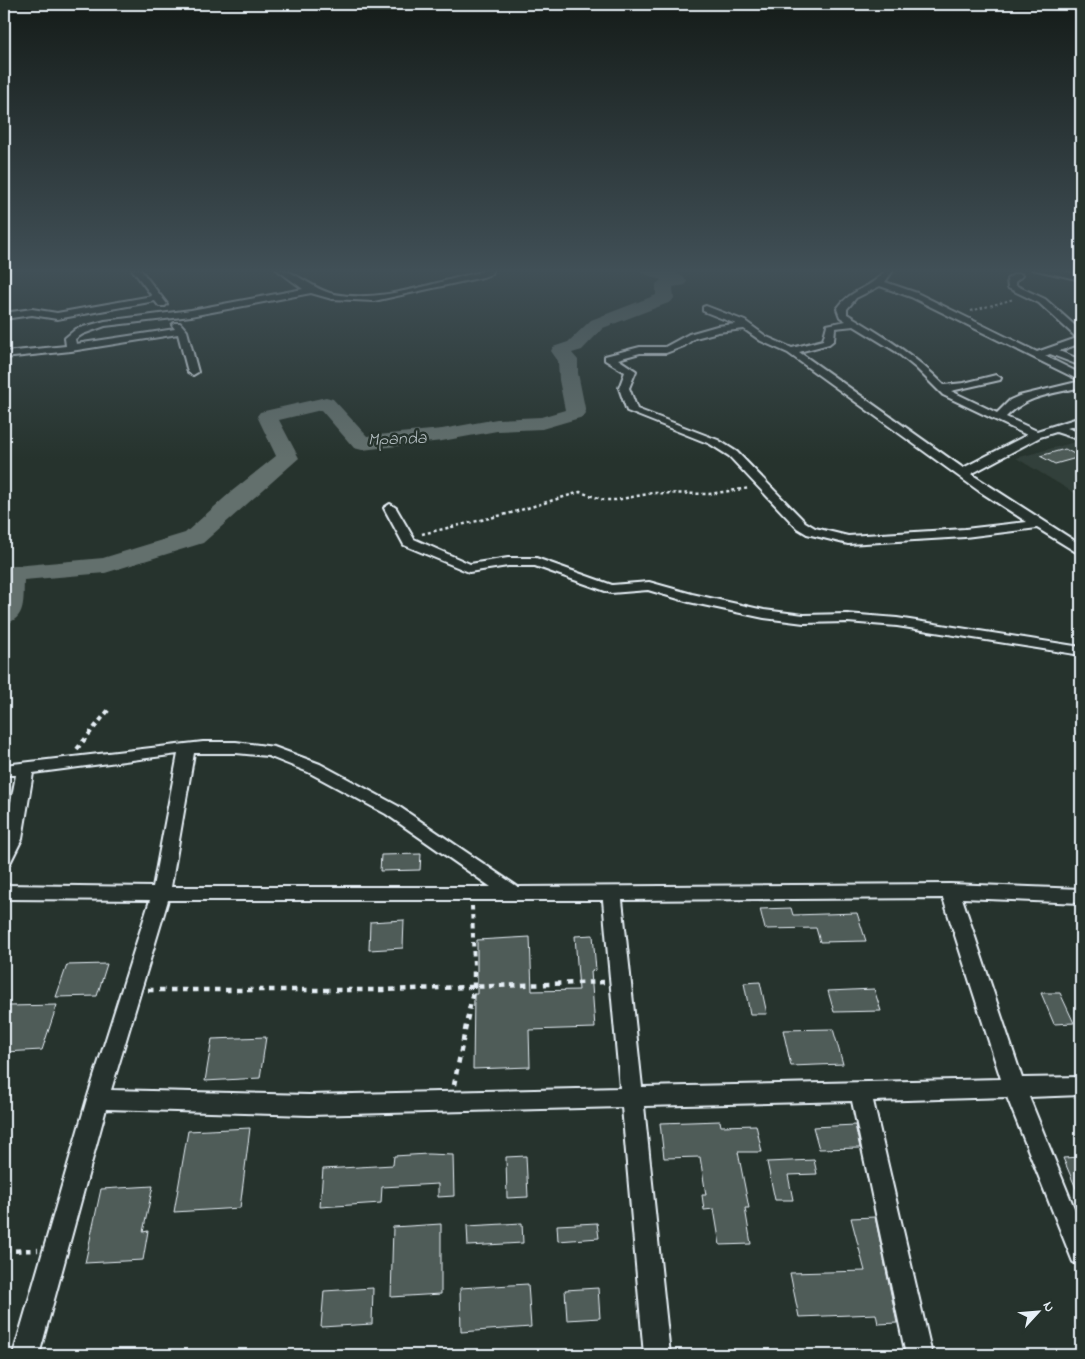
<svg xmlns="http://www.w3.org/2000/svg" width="1085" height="1359" font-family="'Indie Flower',sans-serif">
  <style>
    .built { fill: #333f3a }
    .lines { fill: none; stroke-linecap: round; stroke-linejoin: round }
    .river { fill: #636f6d; fill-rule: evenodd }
    .building { fill: #505c59; stroke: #e8f1f8 }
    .minor-casing { stroke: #e8f1f8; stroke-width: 4 }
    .path-far3 { stroke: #e8f1f8; stroke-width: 2; stroke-dasharray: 2.5 2.5; stroke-linecap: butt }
    .path-far2 { stroke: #e8f1f8; stroke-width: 2.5; stroke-dasharray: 3 3; stroke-linecap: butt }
    .path-far1 { stroke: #e8f1f8; stroke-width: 4; stroke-dasharray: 4.5 4.5; stroke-linecap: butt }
    .path { stroke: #e8f1f8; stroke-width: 4.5; stroke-dasharray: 5.5 5.5; stroke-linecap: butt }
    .minor { fill: #26332d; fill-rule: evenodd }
    .labels { text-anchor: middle; stroke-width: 5; stroke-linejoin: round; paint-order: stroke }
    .far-water-label { font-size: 18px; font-style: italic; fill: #b3bdc0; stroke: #26332d }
  </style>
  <rect width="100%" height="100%" fill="#26332d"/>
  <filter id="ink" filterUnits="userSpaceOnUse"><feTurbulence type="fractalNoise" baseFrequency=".02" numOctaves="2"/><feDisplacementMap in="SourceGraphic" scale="10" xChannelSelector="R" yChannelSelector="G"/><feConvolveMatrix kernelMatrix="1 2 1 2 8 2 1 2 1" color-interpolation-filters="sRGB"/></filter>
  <g filter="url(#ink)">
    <path class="built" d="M1079 441 1081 442V497L1016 458Z"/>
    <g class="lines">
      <path class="river" d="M640 269C654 269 678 268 687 281L685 285 673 287 674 298 671 302 603 328 582 350 572 353 578 360V373L586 413 583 417 542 429 497 431 442 441 362 450 354 448 321 410 279 420 299 458 203 543 105 573 24 580C23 599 27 619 4 624V567L103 558 185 533 232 491 276 456 257 416 260 412 326 397 333 399 367 436 442 429 497 419 541 417 565 410 559 380 558 361 551 351 553 347 568 342 591 320 656 295V284L661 280 642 273Z"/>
    </g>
    <path class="building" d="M1065 449 1080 457 1055 464 1040 456Z
      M421 854 420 870 380 871 381 855Z
      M791 908 793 915 857 913 866 941 820 942 816 928 765 929 760 909Z
      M404 920 403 948 369 950 370 922Z
      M593 935 596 970 591 971 595 1028 529 1030 530 1067 473 1069 474 994H477V940L530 937 532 991 579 990 575 936Z
      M107 964 97 996 56 997 67 965Z
      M760 982 767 1014H750L744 983Z
      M874 989 881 1011 834 1012 828 991Z
      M1041 993H1060L1074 1023 1054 1024Z
      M57 1005 42 1050 4 1052V1020L9 1006Z
      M833 1029 843 1064 791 1066 783 1030Z
      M266 1037 260 1078 205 1081 212 1039Z
      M720 1121 721 1126 756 1125 762 1152H738L749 1208H745L751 1244 720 1245 714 1209 704 1210 702 1195H706L700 1157 664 1158 660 1123Z
      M855 1125 860 1148 819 1149 813 1127Z
      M250 1128 240 1208 174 1212 188 1131Z
      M428 1154 453 1155 454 1196 438 1197V1184L382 1187 381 1203 320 1207 323 1169 393 1165 394 1156Z
      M526 1156 528 1197 507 1198 506 1157Z
      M1081 1157V1200L1063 1158Z
      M814 1160 817 1174 788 1175 793 1200H775L767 1162Z
      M153 1186 143 1232 148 1231 143 1260 85 1263 101 1189Z
      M875 1217 897 1323 878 1324 876 1314 799 1317 790 1273 865 1271 851 1218Z
      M522 1223 523 1243 468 1246 467 1226Z
      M597 1223 599 1238 558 1241 557 1225Z
      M441 1224V1294L391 1297 393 1227Z
      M528 1284 531 1327 461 1332 460 1288Z
      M373 1288 372 1324 321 1327 324 1291Z
      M598 1288 600 1318 567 1320 565 1290Z"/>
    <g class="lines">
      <g class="minor-casing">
        <path id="minor" d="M132 269H140L167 304 165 306H159L155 301 57 319 32 315 4 319V313L32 309 57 313 152 296Z
          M276 269C294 269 313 290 334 294 382 303 431 283 477 273L485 269H493L491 274 483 277 374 301 332 299 311 293 191 316 105 326 83 334 75 339 76 344 175 329 172 325 174 323H180L187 331 198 372 193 375 188 372 178 334 71 351 4 358V352L66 346 65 338 76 329 105 321 191 310 303 289Z
          M886 269H894L885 282 917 293 1037 352 1077 338 1039 303 1008 288 1007 279 1015 274H1021L1022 276 1015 282V285L1045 299 1081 331V343L1059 351 1081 360V366L1050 354 1045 356 1081 374V387C1053 394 1027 395 1006 417L1037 431 1081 417V424L1067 428 1081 433V440L1056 432 1040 437 971 474 1081 545V555L1037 528 965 537 848 544 807 534 797 528 729 456 710 444 627 411 619 388 625 372 605 360V356L640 347H665L689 334 717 326 736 324 703 311V307L706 306 745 321 767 337 792 348 823 340 827 325 846 321 840 317 837 309C852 287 873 289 886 269ZM880 286 911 297 1081 381 1019 396 1010 400 997 413 951 391 1000 380 1001 378 996 375 964 383 944 385C915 355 882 335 847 314V309L856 298ZM854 326 895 351 916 368 943 395 1027 435 963 468 799 352 829 344 834 340 835 328ZM744 329 761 341 788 353 979 491 1027 522 965 529 848 536 815 528 805 522 737 452 718 440 637 409 629 388 636 371 618 359 640 353H666L684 346 695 338 718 332Z
          M1032 269H1051L1081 274V280Z
          M390 504 396 508 414 539 470 564 508 558H536L612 585 649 582 692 594 764 610 804 615 847 614 897 618 1081 647V655L897 626 847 622 804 623 764 618 689 602 648 590 611 593 535 566H508L469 572 404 545 384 508Z
          M203 742H236L274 747 320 764 398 806 518 887 950 884 1081 889V903L962 898 1022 1078 1081 1077V1095L1029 1097 1081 1225V1266L1073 1262 1007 1097 873 1101 932 1355H906L852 1101 644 1106 670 1355H644L622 1107 309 1115 106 1109 39 1355H13L87 1099 150 900 4 899V885L153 887 178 754 33 773 22 839 10 863 4 864V840L16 775H4V765ZM194 753H236L268 756 308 772 386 814 491 887H171ZM943 898 1001 1079 642 1087 622 900ZM168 900H603L620 1088 309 1095 111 1090Z"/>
      </g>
      <path class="path-far3" d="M971 311 1014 299"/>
      <path class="path-far2" d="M422 534 511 513 580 492 604 500H616L653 493 709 494 750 488"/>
      <path class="path-far1" d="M77 749 111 707
        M472 906 474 968"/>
      <path class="path" d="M148 990H384L604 982
        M454 1085 474 986V967
        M4 1251 38 1250"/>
      <use href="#minor" class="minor"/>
    </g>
  </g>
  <linearGradient id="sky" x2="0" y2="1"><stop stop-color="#151c19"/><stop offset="0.59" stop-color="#415057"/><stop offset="1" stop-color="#415057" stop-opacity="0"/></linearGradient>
  <rect width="1085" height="459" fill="url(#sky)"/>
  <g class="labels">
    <g class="far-water-label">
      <text transform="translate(397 438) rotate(-2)" y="6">Mpanda</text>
    </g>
  </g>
  <rect width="1085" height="1359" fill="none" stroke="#26332d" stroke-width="20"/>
  <rect x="10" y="10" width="1065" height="1339" fill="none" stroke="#e8f1f8" stroke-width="2" filter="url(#ink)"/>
  <g transform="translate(1038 1312) rotate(64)" stroke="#26332d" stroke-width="4" paint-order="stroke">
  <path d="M0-4L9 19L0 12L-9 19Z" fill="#e8f1f8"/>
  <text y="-8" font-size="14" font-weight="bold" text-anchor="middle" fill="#e8f1f8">N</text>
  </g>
</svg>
